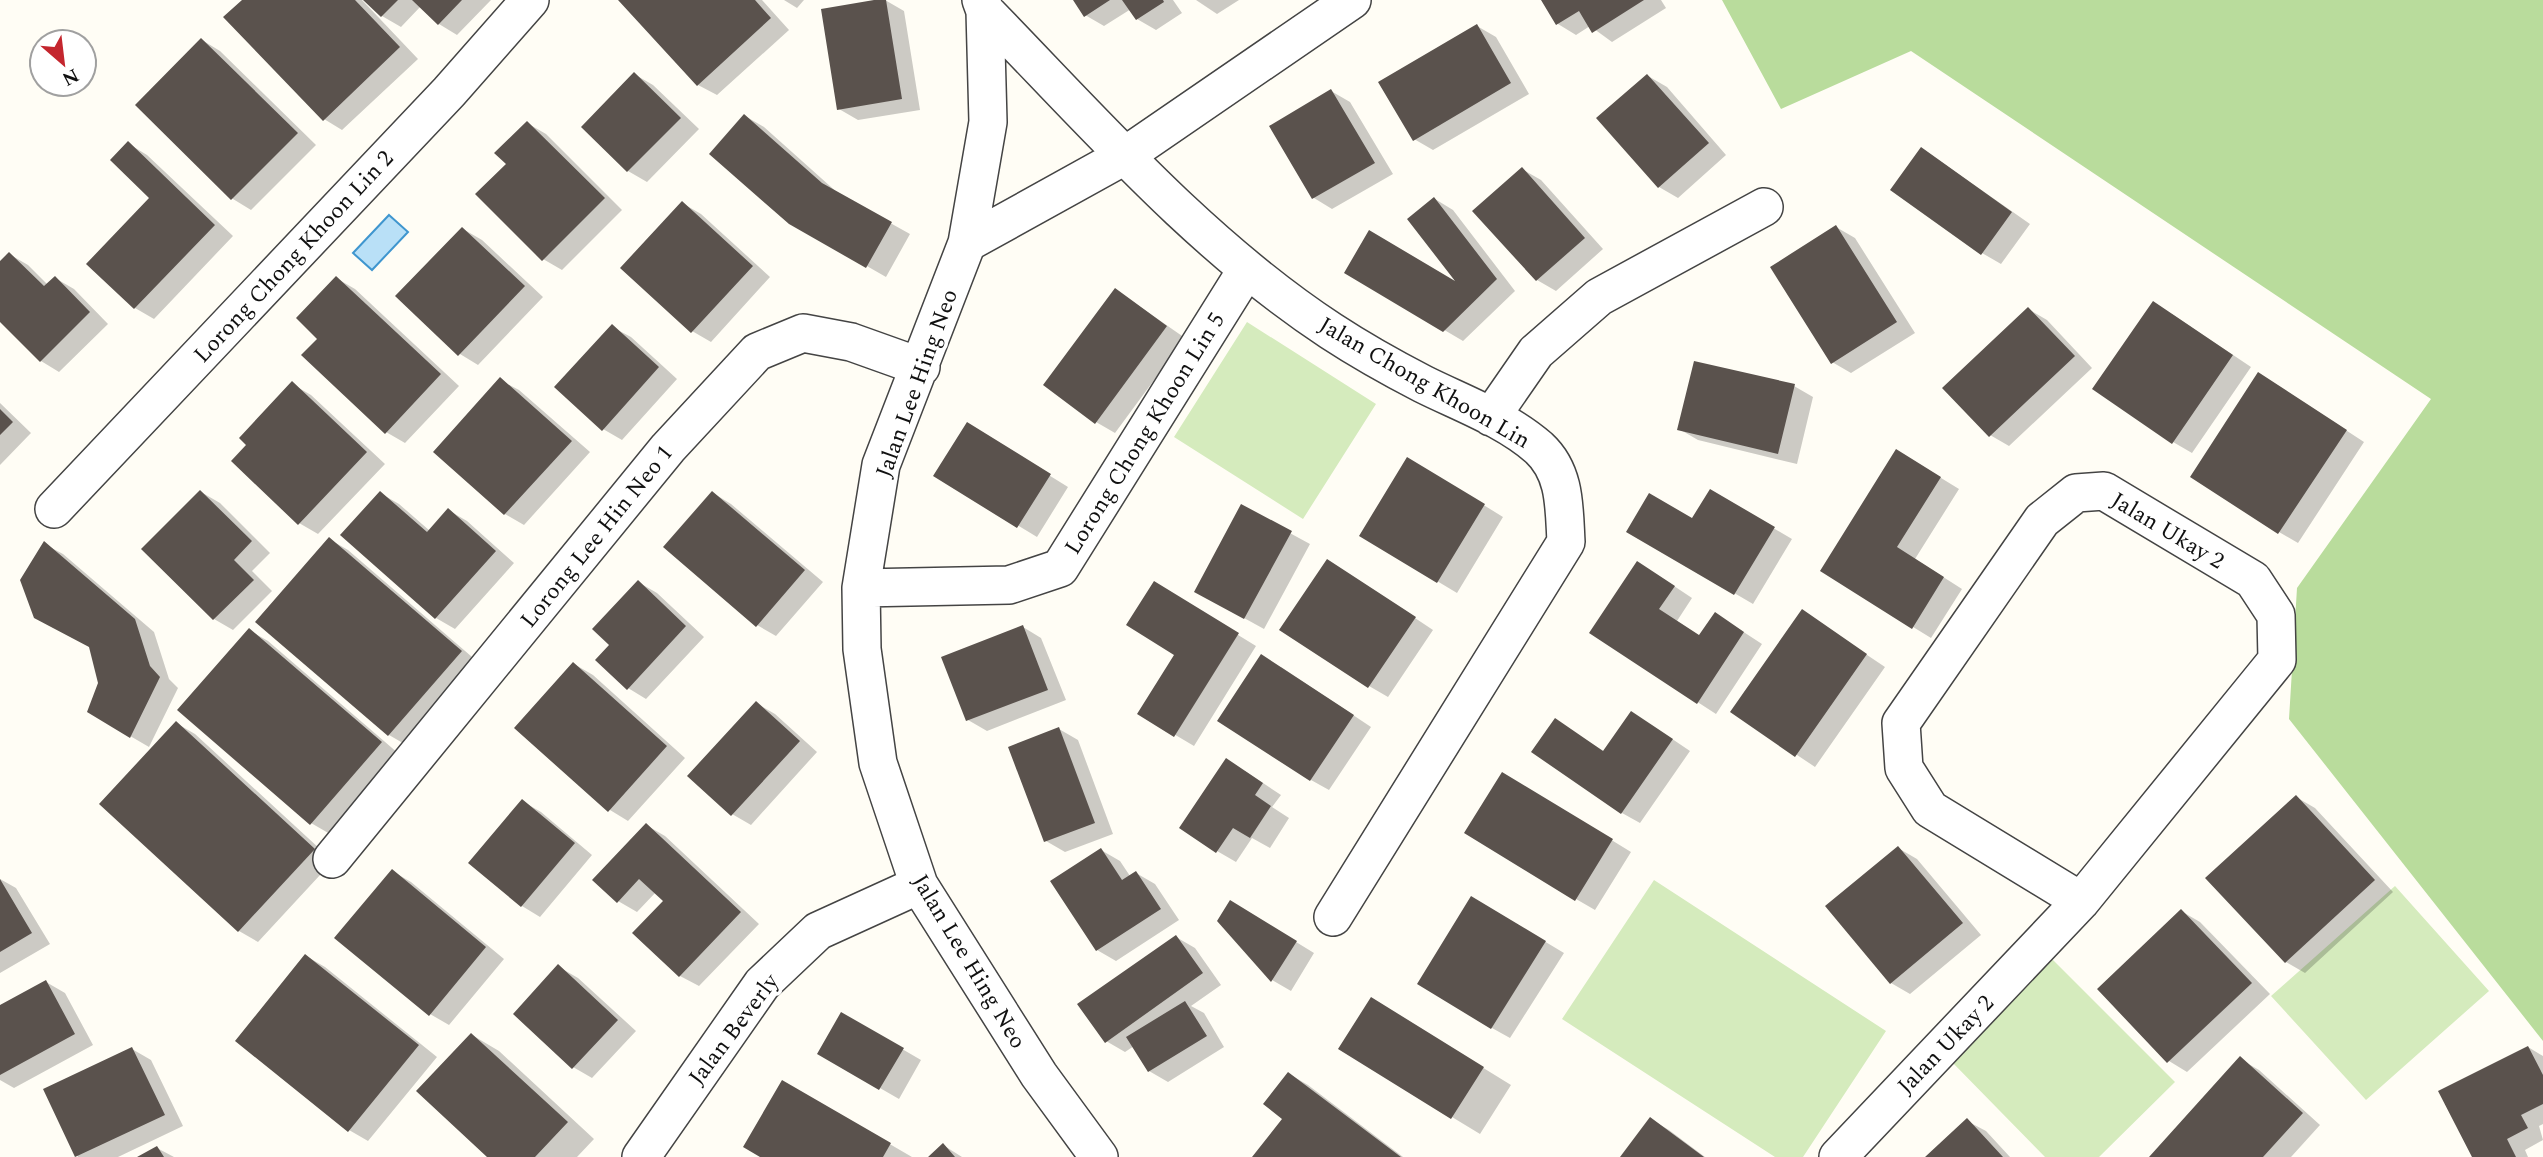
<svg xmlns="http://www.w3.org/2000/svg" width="2543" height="1157" font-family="Spectral,serif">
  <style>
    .green { fill: #d5ebbd }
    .forest { fill: #b9dc9c }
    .water { fill: #b9e0f7; stroke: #3f96cf; stroke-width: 2 }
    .shadow { fill: #0003 }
    .building { fill: #5a524d }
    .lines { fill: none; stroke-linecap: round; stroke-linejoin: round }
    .street-casing { stroke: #444; stroke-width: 40 }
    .street { stroke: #fff; stroke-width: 37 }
    .labels { text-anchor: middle; stroke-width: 7; stroke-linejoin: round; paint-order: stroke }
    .street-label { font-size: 23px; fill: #111; stroke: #fff }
  </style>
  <rect width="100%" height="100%" fill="#fffdf5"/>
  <path class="green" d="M1247 322 1376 404 1303 519 1174 437Z
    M1654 880 1886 1031 1803 1157H1775L1562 1019Z
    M2395 886 2489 991 2366 1100 2271 996Z
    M2052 959 2175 1082 2099 1157H2045L1950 1060Z"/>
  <path class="forest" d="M1722 0H2543V1041L2289 719 2297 588 2431 399 1911 51 1781 109Z"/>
  <path class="water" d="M389 215 408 232 372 270 353 253Z"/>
  <path class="shadow" d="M244 0H362L418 59 342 130 324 119Z
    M366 0H491L457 35 439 24 421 6 401 27 382 16Z
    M621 0H762L789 30 717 95 698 85Z
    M784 0H804L797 8Z
    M885 0 904 11 920 110 858 120 839 109Z
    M1075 0H1173L1182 13 1156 30 1137 19 1131 9 1104 26 1085 15Z
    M1196 0H1239L1217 14Z
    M1543 0H1661L1666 8 1612 42 1590 26 1576 35 1558 24Z
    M1477 26 1496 37 1529 94 1433 150 1414 139Z
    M202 40 220 51 316 145 251 210 233 199 137 105Z
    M634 74 653 85 699 129 647 182 628 171 583 127Z
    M1648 76 1667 87 1726 155 1678 198 1659 187Z
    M1331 91 1350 102 1393 174 1332 209 1314 198 1271 126Z
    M745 116 764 127 840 195 910 234 886 277 790 222Z
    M527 123 546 134 622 210 562 270 543 259Z
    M129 144 147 155 233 236 154 319 135 308 152 198Z
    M1940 161 2030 224 2001 264 1982 253Z
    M1522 169 1541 180 1603 249 1556 291 1537 280Z
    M1435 199 1453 210 1515 291 1463 341 1346 272 1461 287Z
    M682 203 701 214 770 277 711 342 692 331Z
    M1836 227 1855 238 1915 333 1851 373 1832 362Z
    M463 229 482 240 543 297 478 365 460 354Z
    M9 254 28 265 48 285 55 278 74 289 108 324 59 372 41 361 0 320V263Z
    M336 278 355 289 459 386 405 443 386 432Z
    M1116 290 1185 338 1115 433 1096 422Z
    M2028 309 2047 320 2092 368 2009 446 1990 435Z
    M2172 314 2251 367 2192 453 2173 442Z
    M612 327 631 337 677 379 622 440 603 429Z
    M500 380 519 390 590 452 524 525 505 514 436 451Z
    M292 384 311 395 385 464 318 534 299 523 249 445Z
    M2277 385 2364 442 2298 543 2279 532Z
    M1794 386 1813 397 1797 464 1698 440 1679 429Z
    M0 403 31 433 0 465Z
    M986 436 1068 487 1037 537 936 476Z
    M1915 462 1959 489 1915 559 1962 589 1931 638 1822 571Z
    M1427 470 1503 517 1457 593 1362 536Z
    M1710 491 1792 539 1753 604 1628 531 1693 521Z
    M201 492 220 503 270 553 252 571 272 591 233 630 214 619 143 549Z
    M380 493 399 504 430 531 448 510 467 521 514 563 455 629 436 618Z
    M713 493 731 504 823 582 776 636 757 625Z
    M1242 507 1310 544 1264 629 1215 602Z
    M329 539 348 550 479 663 408 746 389 735Z
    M44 544 63 554 154 632 169 679 178 688 149 747 89 712 100 683 91 647Z
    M1346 572 1433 630 1388 697 1369 686Z
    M1656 574 1692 598 1677 621 1701 637 1716 614 1762 644 1716 714 1591 633Z
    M638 582 657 593 704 637 646 699 628 688 611 645Z
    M1173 595 1256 646 1194 746 1140 714 1177 654Z
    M1803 612 1885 667 1815 767 1733 712Z
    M1023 627 1041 638 1066 700 987 731 968 720Z
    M249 630 268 641 399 754 330 834 311 823Z
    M574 664 593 675 685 758 628 821 610 810Z
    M1281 667 1371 727 1329 790 1311 780Z
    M756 703 775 714 817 752 751 825 732 814Z
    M1555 720 1605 752 1650 724 1690 751 1640 823 1622 813Z
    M176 723 195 734 333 861 258 942 239 931 101 804Z
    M1059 729 1078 740 1113 834 1065 852 1046 841Z
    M1245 771 1281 795 1272 807 1289 818 1270 848 1252 838 1236 862 1217 851Z
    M1522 785 1631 852 1595 910 1576 899Z
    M2296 797 2315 808 2393 892 2305 973 2286 962Z
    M522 801 541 812 592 855 540 917 522 906Z
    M646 825 665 836 759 924 699 986 680 976 665 901 656 892 637 912 618 901Z
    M1898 848 1917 859 1981 935 1910 994 1891 983Z
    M1101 850 1120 861 1130 876 1136 873 1155 884 1179 920 1116 961 1097 950Z
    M392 871 411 882 504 959 449 1025 430 1014Z
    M0 879 16 888 50 944 0 973Z
    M1472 898 1564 953 1510 1038 1492 1028Z
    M2181 911 2200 922 2270 994 2187 1072 2169 1061Z
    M1249 913 1314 953 1291 991 1272 980 1220 920Z
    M1176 937 1195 948 1221 985 1191 1006 1204 1013 1224 1047 1168 1082 1149 1071 1134 1046 1125 1052 1106 1041Z
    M306 956 325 967 437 1057 368 1141 349 1130Z
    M559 967 578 978 636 1031 592 1078 573 1067Z
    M46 982 65 993 93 1045 14 1088 0 1080V1007Z
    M842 1014 921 1060 899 1099 819 1053Z
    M1399 1016 1511 1085 1480 1134 1340 1049Z
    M472 1035 499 1051 594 1139 577 1157H489Z
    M2528 1047 2543 1056V1124L2539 1126 2543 1140 2525 1150 2528 1157H2474Z
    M132 1049 151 1060 183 1126 118 1157H78L46 1089Z
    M2240 1059 2259 1070 2320 1125 2291 1157H2151Z
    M1289 1074 1308 1085 1403 1157H1254L1284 1118Z
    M783 1082 912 1157H764Z
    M1650 1119 1669 1130 1705 1157H1622Z
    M1967 1121 1986 1131 2010 1157H1927Z
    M943 1145 962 1157H931Z
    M157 1148 174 1157H141Z"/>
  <path class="building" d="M242 0H355L400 47 323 121 223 17Z
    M363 0H398L381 17Z
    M412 0H462L438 25Z
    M618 0H755L771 18 697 86Z
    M874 0H886L902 99 837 110 821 9Z
    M1073 0H1110L1084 17Z
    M1122 0H1163L1164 2 1136 20Z
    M1541 0H1644L1592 33 1579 11 1556 25Z
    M1477 24 1511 83 1413 141 1378 82Z
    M201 38 298 133 231 200 135 105Z
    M634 72 681 118 627 172 581 127Z
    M1647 74 1709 143 1658 188 1596 118Z
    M1331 89 1375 163 1312 199 1269 126Z
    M744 114 822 183 892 222 866 268 789 224 709 154Z
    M527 121 605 198 542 261 475 194 506 164 494 153Z
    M128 141 215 225 134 309 86 264 149 198 110 160Z
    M1921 147 2012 212 1981 255 1890 190Z
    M1522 167 1585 238 1536 281 1472 211Z
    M1434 197 1497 279 1443 332 1344 273 1369 230 1455 281 1407 219Z
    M682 201 753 266 691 333 620 268Z
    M1836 225 1897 322 1831 364 1770 267Z
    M462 227 525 286 458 356 395 296Z
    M9 252 44 286 55 276 90 312 40 362 0 322V261Z
    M336 276 441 374 385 434 301 355 317 339 296 318Z
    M1115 288 1167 326 1095 424 1043 385Z
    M2153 301 2233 355 2172 444 2092 389Z
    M2028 307 2075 356 1989 437 1942 388Z
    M612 324 659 367 602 431 554 387Z
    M1694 361 1795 384 1778 454 1677 430Z
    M2258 372 2347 430 2278 534 2190 477Z
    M500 377 572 441 504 515 433 452Z
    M292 381 367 452 298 525 231 461 246 445 239 438Z
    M0 409 13 422 0 435Z
    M967 422 1051 474 1017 528 933 476Z
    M1896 449 1941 477 1897 547 1944 577 1912 629 1820 571Z
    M1407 457 1485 504 1437 583 1359 536Z
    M1710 489 1775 527 1734 595 1626 532 1649 493 1692 518Z
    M200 490 252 541 234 560 254 580 213 620 141 549Z
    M380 491 427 532 448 508 496 551 435 619 340 535Z
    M712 491 805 570 756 627 663 547Z
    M1241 504 1292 531 1244 619 1194 592Z
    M329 537 462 651 388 736 255 622Z
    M44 541 135 619 150 666 160 677 130 738 87 712 98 683 89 647 34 618 20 580Z
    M1327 559 1416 617 1368 688 1279 630Z
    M1637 561 1675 586 1659 609 1699 635 1715 612 1744 632 1697 704 1589 633Z
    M638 580 686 626 627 690 595 660 609 645 592 629Z
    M1154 581 1239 633 1174 737 1137 714 1174 655 1126 625Z
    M1802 609 1867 654 1795 757 1730 712Z
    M1023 625 1048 690 966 721 941 657Z
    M249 628 382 742 310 825 177 710Z
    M1261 654 1354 715 1310 781 1217 721Z
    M573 662 667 746 608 812 514 728Z
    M756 701 800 741 731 816 687 776Z
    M1631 711 1673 739 1621 814 1531 752 1555 718 1603 751Z
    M176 721 315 849 238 932 99 804Z
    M1059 727 1095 823 1044 842 1008 747Z
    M1226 758 1263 783 1255 795 1271 806 1250 838 1233 828 1216 853 1179 828Z
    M1502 772 1613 839 1575 901 1464 833Z
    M2296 795 2375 880 2285 963 2205 878Z
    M522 799 575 843 521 907 468 863Z
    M646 823 741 912 679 977 632 933 663 901 639 879 617 903 592 880Z
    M1898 846 1963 923 1890 984 1825 906Z
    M1101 848 1122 880 1136 871 1161 909 1096 951 1050 881Z
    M392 869 486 947 429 1016 334 938Z
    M0 879 32 933 0 952Z
    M1471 896 1546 941 1491 1029 1417 984Z
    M1230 900 1297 941 1271 982 1217 921Z
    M2181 909 2252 983 2167 1063 2097 989Z
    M1176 935 1203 973 1105 1043 1077 1004Z
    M305 954 419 1045 348 1132 235 1041Z
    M558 964 618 1020 572 1069 513 1014Z
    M46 980 75 1034 0 1075V1005Z
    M1371 997 1484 1067 1451 1119 1338 1049Z
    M1185 1001 1207 1036 1148 1072 1126 1037Z
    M841 1012 904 1048 879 1090 817 1054Z
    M471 1033 568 1122 535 1157H487L416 1091Z
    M2528 1046 2543 1075V1104L2521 1115 2528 1128 2507 1139 2516 1157H2472L2438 1091Z
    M132 1047 165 1115 75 1157 43 1089Z
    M2240 1056 2303 1113 2263 1157H2149Z
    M1288 1072 1401 1157H1252L1282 1119 1263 1104Z
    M782 1080 891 1143 883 1157H760L743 1147Z
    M1650 1117 1704 1157H1620Z
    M1967 1118 2003 1157H1925Z
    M943 1143 955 1157H928Z
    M157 1146 164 1157H137Z"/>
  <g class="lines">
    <g class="street-casing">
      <path id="street" d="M981 0 985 11C1094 123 1200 245 1331 331 1360 350 1392 368 1423 384 1461 403 1506 419 1539 448 1566 473 1564 508 1566 542L1333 917
        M985 11 988 122 967 243 881 465 861 588 862 649 878 763 919 885 1039 1075 1099 1157
        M967 243 1126 155 1352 0
        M1491 417 1536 352 1599 297 1764 207
        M54 509 449 92 530 0
        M861 588 1009 585 1060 568 1247 269
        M332 859 668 448 757 352 803 333 851 342 921 367
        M641 1157 762 984 818 931 919 885
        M1838 1157 2081 901 2277 660 2276 615 2253 580 2104 491 2076 493 2042 520 1901 723 1904 768 1930 809 2081 901"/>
    </g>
    <use href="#street" class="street"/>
  </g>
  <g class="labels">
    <g class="street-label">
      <text transform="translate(293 256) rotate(-47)" y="8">Lorong Chong Khoon Lin 2</text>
      <text transform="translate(1425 382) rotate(30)" y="8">Jalan Chong Khoon Lin</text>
      <text transform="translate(916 383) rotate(-70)" y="8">Jalan Lee Hing Neo</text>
      <text transform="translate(1144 433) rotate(-58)" y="8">Lorong Chong Khoon Lin 5</text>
      <text transform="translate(2168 530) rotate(31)" y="8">Jalan Ukay 2</text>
      <text transform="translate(596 536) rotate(-51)" y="8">Lorong Lee Hin Neo 1</text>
      <text transform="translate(970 961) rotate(59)" y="8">Jalan Lee Hing Neo</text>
      <text transform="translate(733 1029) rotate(-53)" y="8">Jalan Beverly</text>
      <text transform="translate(1945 1044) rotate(-46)" y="8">Jalan Ukay 2</text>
    </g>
  </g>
  <g transform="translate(63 63) rotate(152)"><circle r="33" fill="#ffffff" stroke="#a0a0a0" stroke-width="2"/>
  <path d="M0-5L12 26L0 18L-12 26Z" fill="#c4262e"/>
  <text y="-10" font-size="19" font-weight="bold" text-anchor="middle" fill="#111111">N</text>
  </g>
</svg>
